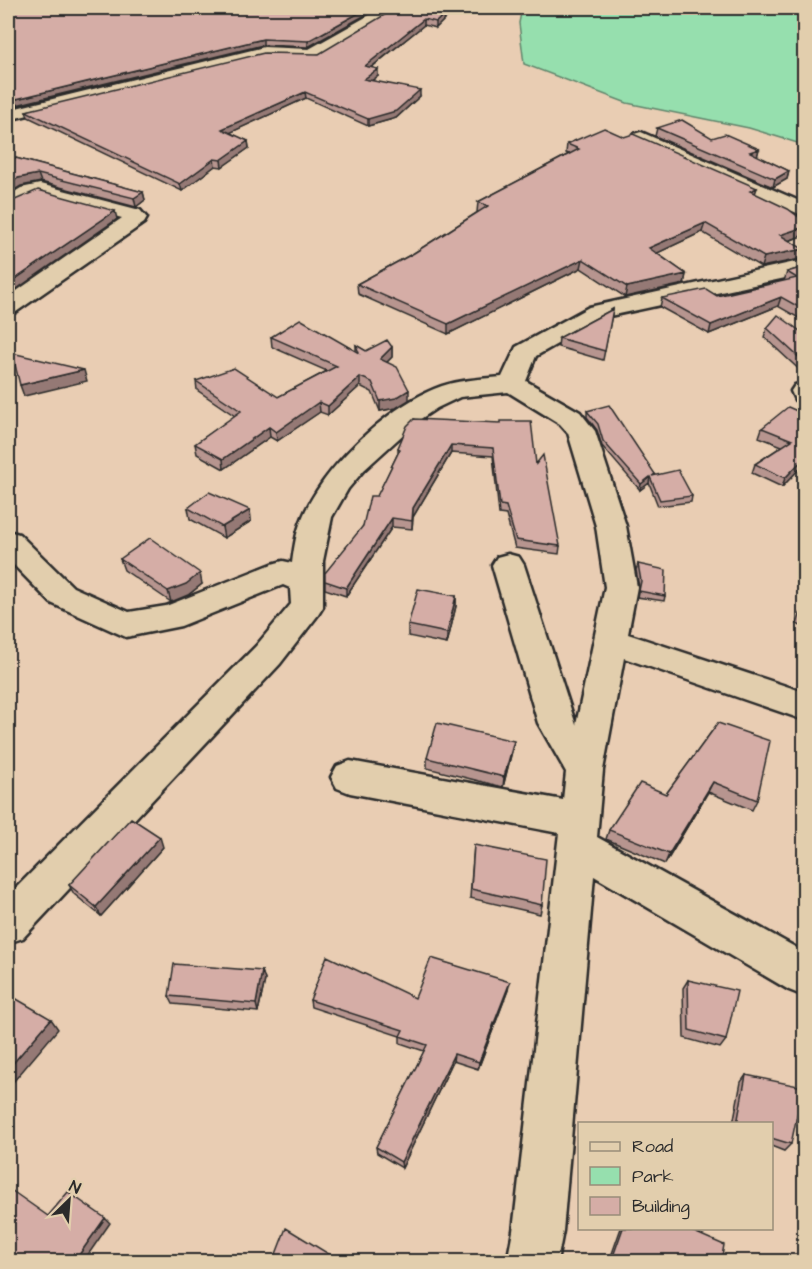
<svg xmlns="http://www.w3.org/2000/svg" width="812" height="1269" font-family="'Architects Daughter',sans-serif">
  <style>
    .green { fill: #96dfae; stroke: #60856c; stroke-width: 1.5 }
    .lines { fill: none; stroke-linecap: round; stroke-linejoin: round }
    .minor-casing { stroke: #2b2b2b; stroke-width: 5 }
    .minor { fill: #e2cead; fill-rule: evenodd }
    .wall { fill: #b7958f; stroke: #2b2b2b; stroke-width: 1.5 }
    .shaded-wall { fill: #957974; stroke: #2b2b2b; stroke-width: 1.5 }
    .building { fill: #d5ada6; stroke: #2b2b2b; stroke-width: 1.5 }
  </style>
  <rect width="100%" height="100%" fill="#e9cdb3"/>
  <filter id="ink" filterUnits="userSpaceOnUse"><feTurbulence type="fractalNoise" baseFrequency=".0167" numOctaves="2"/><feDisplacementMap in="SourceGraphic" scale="12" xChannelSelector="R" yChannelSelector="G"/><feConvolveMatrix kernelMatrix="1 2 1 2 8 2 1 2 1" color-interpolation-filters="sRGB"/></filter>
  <g filter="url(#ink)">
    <path class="green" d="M522 8H804V145L749 128 627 103 524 64 519 23Z"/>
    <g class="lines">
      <g class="minor-casing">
        <path id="minor" d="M382 8H400L318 58 264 57 8 120V110L264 47 309 49Z
          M641 132 804 203V216L634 142 632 138 634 134Z
          M40 184 140 210 147 218 144 223 16 312 8 314V297L122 218 40 196 8 210V196L21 188Z
          M804 260V274L605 317 536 356 526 381 580 412 595 431 626 526 637 587 628 634 804 692V720L624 658 603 770 597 837 804 952V996L789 990 594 876 563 1231 557 1262H507L513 1231 559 833 350 793 337 788 331 777 337 766 350 761 563 800 566 772 538 723 492 565 497 557 508 554 519 557 524 565 576 725 605 587 596 526 568 433 560 424 508 392 460 397 437 408 419 420 364 470 348 489 332 517 323 561V607L318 615 280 664 23 938 8 943V896L256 646 291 604 290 588 283 585 181 626 126 637 51 603 8 559V531L19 534 73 587 129 612 166 606 272 564 283 561 292 563C294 548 296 533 302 519 322 469 385 409 434 389 455 380 479 379 502 377L516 347 589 307Z
          M804 383V402L795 400 791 391 795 385Z"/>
      </g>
      <use href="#minor" class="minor"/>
    </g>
    <path class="wall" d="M378 8 308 47 263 45 8 108Z
      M456 8 436 28 424 25 371 68 378 76 371 81 420 96 396 118 368 126 306 98 229 133 248 141 249 148 222 167 215 166 182 191 28 117 26 111 319 54Z
      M657 128 712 138 759 149 757 156 789 171 787 179 773 187 655 136Z
      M567 144 755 194 804 235 789 241 800 259 761 267 702 232 657 253 686 274 684 284 625 297 581 268 448 334 358 294 357 284 414 253 478 212H477L478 202 569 154 566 153Z
      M8 156 143 192 145 200 136 207 41 182 21 186 8 194Z
      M804 267V321L778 306 709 334 660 307 662 298 717 296 784 281 787 272Z
      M613 309 603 360 558 347 559 338Z
      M767 328 804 334V374L764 337Z
      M271 337 356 351V345L366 351 392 347V357L387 362 409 400 396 408 380 411 372 392 360 386 328 415 320 412 277 441 270 437 224 469 197 454 195 444 235 416 197 390 196 381 278 397 327 371 272 347Z
      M587 411 655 474V475L692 496 691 502 658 506 649 483 640 490 602 446 597 430 587 417Z
      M804 414V464L782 487 752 473 755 464 782 446 759 437 762 428Z
      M414 419 536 464 560 546 559 554 515 548 506 515 499 514 493 456 451 453 413 517 412 529 392 527 346 596 325 589V581L363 526 398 453V448Z
      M188 508 250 510 251 521 224 538 190 519Z
      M120 559 202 584 188 595 171 602 124 570Z
      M638 564 665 596 664 601 637 597 639 587 636 570Z
      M456 596V606L447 644 408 636V625Z
      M804 602V628L797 624Z
      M718 723 757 800 752 810 708 792 665 864 606 839 609 830 666 794Z
      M512 751 503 787 427 768V758Z
      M474 845 542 905 540 914 470 898Z
      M163 847 101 916 74 894 69 885Z
      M262 971 265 980 258 1012 173 1004 169 996Z
      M688 980 726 1040 720 1048 684 1038 683 988Z
      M508 990 478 1069 453 1061 402 1168 377 1153 376 1147 424 1051 400 1043V1036L311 1007 310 1000 415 998Z
      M746 1075 791 1144 784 1151 771 1146V1124H733L741 1082Z
      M621 1228H685L721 1262H609Z"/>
    <path class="shaded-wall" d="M368 8H378L308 47V41Z
      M451 8H456L436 28V22Z
      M424 19V25L365 72V66Z
      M263 39V45L8 107V101Z
      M378 69V76L364 86V79Z
      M420 90V96L396 118 368 126V119Z
      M305 92 306 98 223 136 222 129Z
      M248 141 249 148 222 167 221 160Z
      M759 149 757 157 750 152Z
      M214 159 215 166 182 191 180 184Z
      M789 171 787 179 773 187 775 179Z
      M38 174 41 182 21 186 8 194V184L18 178Z
      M757 188 754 197 750 191Z
      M143 192 145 200 136 207 134 198Z
      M115 211 117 219 8 295V284Z
      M705 223 702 232 647 258 649 248Z
      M804 227V235L777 245 780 235Z
      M803 249 800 259 761 267 764 257Z
      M583 259 581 268 448 334V324Z
      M686 274 684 284 625 297 627 287Z
      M781 297 778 306 709 334 711 325Z
      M392 347V357L380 369V359Z
      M84 370 87 381 24 396 20 385Z
      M360 377V386L328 415V406Z
      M409 390V400L396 408 380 411V401Z
      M319 402 320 412 277 441 276 432Z
      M269 427 270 437 224 469 223 459Z
      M451 445V453L413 517 412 529 413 508Z
      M804 458V464L782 487 785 478Z
      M650 477 649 483 640 490 641 484Z
      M250 510 251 521 224 538 222 527Z
      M392 518V527L346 596V588Z
      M200 573 202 584 188 595 171 602 168 591Z
      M456 596V606L447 644V633Z
      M514 741 512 751 503 787 504 777Z
      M713 782 708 792 665 864 669 854Z
      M160 837 163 847 101 916 96 907Z
      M262 971 265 980 258 1012 256 1004Z
      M510 982 508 990 478 1069 479 1062Z
      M51 1019 58 1029 8 1088V1069Z
      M454 1054 453 1061 402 1168 401 1162Z
      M105 1218 110 1223 83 1262H74Z"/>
    <path class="building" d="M8 8H368L308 41 263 39 8 101Z
      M396 8H451L436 22 424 19 365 66 378 69 364 79 420 90 396 111 368 119 305 92 222 129 248 141 221 160 214 159 180 184 26 111 264 53 319 54Z
      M682 120 712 138 725 134 759 149 750 152 789 171 775 179 657 128Z
      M604 128 624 137 633 134 757 188 750 191 788 209 804 221V227L780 235 803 249 764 257 705 223 649 248 686 274 627 287 583 259 448 324 357 284 414 253 488 206 478 202 579 149 567 144Z
      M8 156 143 192 134 198 38 174 18 178 8 184Z
      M38 190 115 211 8 284V203Z
      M804 267V310L781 297 711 325 662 298 706 289 717 296 797 278 787 272Z
      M613 309 605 351 559 338Z
      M778 315 804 334V362L767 328Z
      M300 319 359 353 356 345 366 351 387 340 392 347 380 359 397 367 409 390 396 398 380 401 372 382 360 377 328 406 319 402 276 432 269 427 223 459 195 444 241 411 196 381 234 368 278 397 337 366 271 337Z
      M12 353 84 370 20 385Z
      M609 405 655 474 652 476 678 470 692 496 660 500 650 477 641 484 603 441 598 424 587 411Z
      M788 407 804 414V458L785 478 755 464 792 440 762 428Z
      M414 419 500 423V421H531L536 464 543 455 560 546 516 540 506 506 500 505 493 448 451 445 413 508 412 521 392 518 346 588 325 581V573L363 526 370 496H377L400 449 398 448 407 426Z
      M209 492 250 510 222 527 188 508Z
      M150 538 200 573 186 584 168 591 120 559Z
      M638 564 666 570 665 596 639 591 641 581Z
      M418 589 456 596 447 633 408 625Z
      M804 605V615L801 614Z
      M437 723 514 741 504 777 427 758Z
      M718 723 770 741 757 800 713 782 669 854 609 830 640 783 666 794Z
      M131 818 160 837 96 907 69 885Z
      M474 845 546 859 542 905 471 889Z
      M327 956 415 998 431 958 510 982 479 1062 454 1054 401 1162 376 1147 427 1045 400 1036 403 1030 310 1000Z
      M174 964 262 971 256 1004 169 996Z
      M688 980 737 991 726 1040 689 1030Z
      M8 994 51 1019 8 1069Z
      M746 1075 803 1087 791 1144 771 1138V1124H737Z
      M8 1188 48 1216 68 1192 105 1218 74 1262H8Z
      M286 1228 332 1256 329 1262H273Z
      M623 1228H685L724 1245 721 1262H611Z"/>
  </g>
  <rect width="812" height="1269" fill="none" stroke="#e2cead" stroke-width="30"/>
  <rect x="15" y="15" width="782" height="1239" fill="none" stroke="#2b2b2b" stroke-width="2" filter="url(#ink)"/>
  <rect x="578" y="1122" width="195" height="108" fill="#e2cead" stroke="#998d79" stroke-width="1.5"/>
  <rect x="590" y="1142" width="30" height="9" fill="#e2cead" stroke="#998d79" stroke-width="1.5"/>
  <text x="632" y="1152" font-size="18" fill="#2b2b2b">Road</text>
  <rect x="590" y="1167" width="30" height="18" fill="#96dfae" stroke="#998d79" stroke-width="1.5"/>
  <text x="632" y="1182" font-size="18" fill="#2b2b2b">Park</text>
  <rect x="590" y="1197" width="30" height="18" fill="#d5ada6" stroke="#998d79" stroke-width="1.5"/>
  <text x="632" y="1212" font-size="18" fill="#2b2b2b">Building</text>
  <g transform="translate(69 1200) rotate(25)" stroke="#e2cead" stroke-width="4.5" paint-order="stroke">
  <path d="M0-4.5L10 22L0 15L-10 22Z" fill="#2b2b2b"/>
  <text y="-9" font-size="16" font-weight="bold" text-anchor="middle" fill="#2b2b2b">N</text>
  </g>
</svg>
